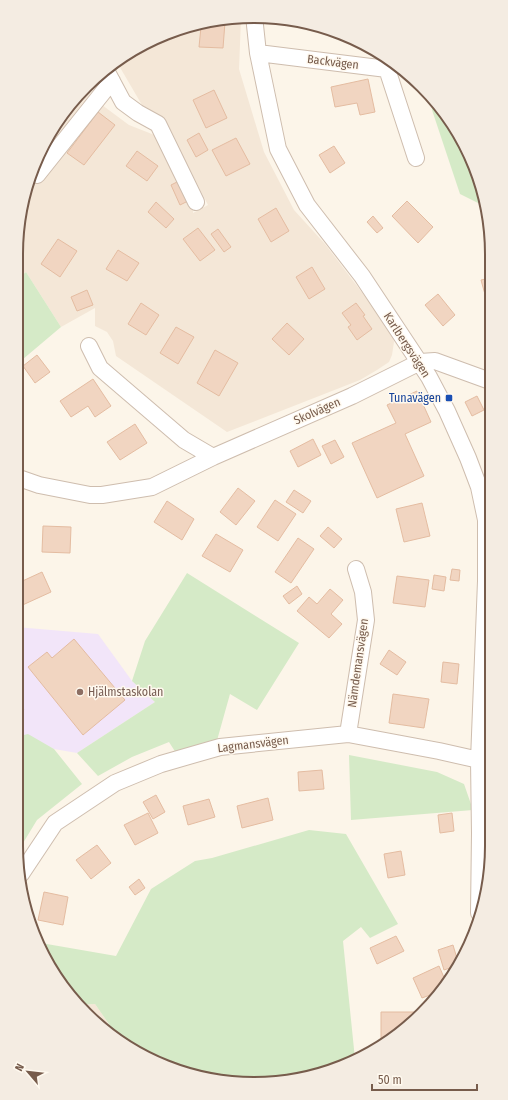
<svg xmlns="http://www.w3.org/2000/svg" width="508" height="1100" font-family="'Fira Sans Condensed',sans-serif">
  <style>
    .residential { fill: #f4e7d7 }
    .education { fill: #f2e5f9 }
    .green { fill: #d5eac7 }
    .building { fill: #f1d5c1; stroke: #e4bca1 }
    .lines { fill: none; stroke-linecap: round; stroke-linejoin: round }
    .minor-casing { stroke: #cebdae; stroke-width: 18 }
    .minor { stroke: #fff; stroke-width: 16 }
    .transit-dot { fill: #1a4fb4; stroke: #fff9ef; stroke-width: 1.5 }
    .education-dot { fill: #8d6e63; stroke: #fff9ef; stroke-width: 1.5 }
    .labels { text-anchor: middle; stroke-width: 3; stroke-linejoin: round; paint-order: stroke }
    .street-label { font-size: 12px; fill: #775c4c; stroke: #fff9ef }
    .transit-label { font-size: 12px; fill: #164399; stroke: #fff9ef; text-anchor: end }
    .education-label { font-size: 12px; fill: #785e54; stroke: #fff9ef; text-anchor: start }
    .rim { fill: none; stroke: #775c4c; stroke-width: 2 }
  </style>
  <rect width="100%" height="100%" fill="#fcf5e9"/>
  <path class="residential" d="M241 19 239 69 264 152 294 210 325 244 367 299 393 337 394 342 392 355 389 362 377 370 360 380 227 432 116 356 113 341 107 332 95 326V308L61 327 26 272 16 277V254L31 178 41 183 102 105 129 125 157 136 194 202 193 213 208 205 163 119 142 105 118 64 163 34Z
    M98 78 92 91 33 167 34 163 86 86Z
    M95 1004 120 1040 78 1005Z"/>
  <path class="education" d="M16 627 98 634 132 681 155 702 77 753 54 749 28 735 16 737Z"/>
  <path class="green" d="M431 98 443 109 474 163 486 207 460 194 432 110Z
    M26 272 61 327 16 365V280Z
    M187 573 299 643 257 710 230 694 216 744 176 753 169 742 132 757 98 776 77 753 155 702 132 681 145 641Z
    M28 734 54 749 82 784 37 820 17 853 16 846V737Z
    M349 755 437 772 464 784 473 810 351 820Z
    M309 830 346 834 398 924 370 938 361 927 343 941 355 1059 300 1079H208L135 1052 120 1040 95 1004 78 1005 75 1003 41 943 116 956 151 889 195 861 212 858Z"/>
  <path class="building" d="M225 22 223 48 199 47 201 27Z
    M368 79 375 112 360 115 357 103 335 107 331 87Z
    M214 90 227 118 206 128 193 100Z
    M98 112 115 125 84 165 67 153Z
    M199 133 208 150 196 157 187 140Z
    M236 138 250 164 226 176 212 150Z
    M334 146 345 163 330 173 319 155Z
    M137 151 158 166 147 181 126 166Z
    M179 181 188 201 180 205 171 185Z
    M407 201 433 227 418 243 392 216Z
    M156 202 174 219 166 228 148 212Z
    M276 208 289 231 271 242 258 219Z
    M373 216 383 228 377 233 367 222Z
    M198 228 215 250 200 261 183 239Z
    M218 229 231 247 224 252 211 234Z
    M58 239 77 251 60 277 41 264Z
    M118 250 139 263 127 281 106 269Z
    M312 267 325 289 309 299 296 277Z
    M490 278V297L486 298 481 280Z
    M87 290 93 305 77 311 71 297Z
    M438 294 455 315 443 326 425 305Z
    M141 303 159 315 146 335 128 324Z
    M356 303 365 315 363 316 372 329 357 340 348 327 351 325 342 313Z
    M287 323 304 339 289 355 272 339Z
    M176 327 194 337 178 364 160 353Z
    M215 350 238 363 219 396 197 383Z
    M37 355 50 372 35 383 23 366Z
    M93 379 111 406 95 417 88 406 71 417 60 401Z
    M417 391 431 422 405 434 424 476 377 498 352 443 396 423 387 405Z
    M477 396 484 410 472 416 465 402Z
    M491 396V415L486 414Z
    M135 424 147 443 120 460 107 442Z
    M313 439 321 455 298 467 290 451Z
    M335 440 344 457 331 464 322 446Z
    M238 488 255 501 236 525 220 512Z
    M294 490 311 501 303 513 286 502Z
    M275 500 296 514 278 541 257 527Z
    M167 501 194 519 182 540 154 522Z
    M422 503 430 536 404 542 396 509Z
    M43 526 71 527 70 553 42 552Z
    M328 527 342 539 334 548 320 536Z
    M216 534 243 550 230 572 202 556Z
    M298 538 314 549 291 583 275 572Z
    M452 569 460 570 459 581 450 580Z
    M42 572 51 592 16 608V584Z
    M434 575 446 577 444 591 432 589Z
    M397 576 429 580 425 607 393 603Z
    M297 586 302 594 289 604 283 596Z
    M330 589 343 600 331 614 342 624 329 638 297 611 309 597 317 604Z
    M74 639 125 700 83 735 28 667 47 652 52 658Z
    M389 650 406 662 397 675 380 664Z
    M443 662 459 664 457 684 441 682Z
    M393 694 429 699 424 728 389 723Z
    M16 700 24 710 16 716Z
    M322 770 324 789 299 791 298 772Z
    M156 795 165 812 153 819 143 802Z
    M268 798 273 820 242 828 237 806Z
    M209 799 215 817 188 825 183 806Z
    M148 813 158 833 135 845 124 825Z
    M452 813 454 831 440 833 438 815Z
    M97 845 111 863 91 879 76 860Z
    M401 851 405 875 388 878 384 854Z
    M139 879 145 888 135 895 129 887Z
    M44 892 68 897 63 925 38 920Z
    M396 936 404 951 377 964 370 948Z
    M453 945 458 962 456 966 444 970 438 950Z
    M439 966 446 982 434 1002 430 995 422 998 413 978Z
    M381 1012H418V1015L385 1042H381Z"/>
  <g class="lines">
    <g class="minor-casing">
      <path id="minor" d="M254 16 258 53 278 149 307 205 362 276 429 377 447 411 468 458 479 487 486 520V581L479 760 480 833 479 913
        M258 53 387 69 416 158
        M107 72 123 102 138 113 158 124 196 202
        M37 175 112 81
        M89 346 100 368 184 440 213 457 352 396 420 362 435 361 490 381
        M16 477 39 485 90 495H102L152 487 213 457
        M348 734 366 620 363 592 356 569
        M21 874 55 823 115 783 161 764 220 747 348 734 439 751 479 760"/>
    </g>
    <use href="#minor" class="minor"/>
  </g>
  <rect class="transit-dot" x="445" y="394" width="8" height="8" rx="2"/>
  <circle class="education-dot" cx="80" cy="692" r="4"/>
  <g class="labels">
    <g class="street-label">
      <text transform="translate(333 62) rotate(7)" y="4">Backvägen</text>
      <text transform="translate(407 345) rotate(57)" y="4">Karlbergsvägen</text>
      <text transform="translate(317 411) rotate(-24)" y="4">Skolvägen</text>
      <text transform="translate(358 663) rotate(-82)" y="4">Nämdemansvägen</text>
      <text transform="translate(253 744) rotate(-7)" y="4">Lagmansvägen</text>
    </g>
    <g class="transit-label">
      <text x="441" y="402">Tunavägen</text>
    </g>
    <g class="education-label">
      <text x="88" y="696">Hjälmstaskolan</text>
    </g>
  </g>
  <path d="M0 0H508V1100H0ZM254 23H254A231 231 0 0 1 485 254V846A231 231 0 0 1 254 1077H254A231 231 0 0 1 23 846V254A231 231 0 0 1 254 23Z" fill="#f4ece2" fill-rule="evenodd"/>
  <path class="rim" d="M254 23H254A231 231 0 0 1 485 254V846A231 231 0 0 1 254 1077H254A231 231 0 0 1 23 846V254A231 231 0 0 1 254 23Z"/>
  <g transform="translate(28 1072) rotate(298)" stroke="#fff9ef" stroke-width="3" paint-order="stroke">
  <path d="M0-3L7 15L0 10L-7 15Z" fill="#775c4c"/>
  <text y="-6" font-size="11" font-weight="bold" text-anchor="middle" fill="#775c4c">N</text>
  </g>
  <path d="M372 1084v6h105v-6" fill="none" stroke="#775c4c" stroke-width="2"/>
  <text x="378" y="1084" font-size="12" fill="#775c4c" stroke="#fff9ef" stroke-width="3" paint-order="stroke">50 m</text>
</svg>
